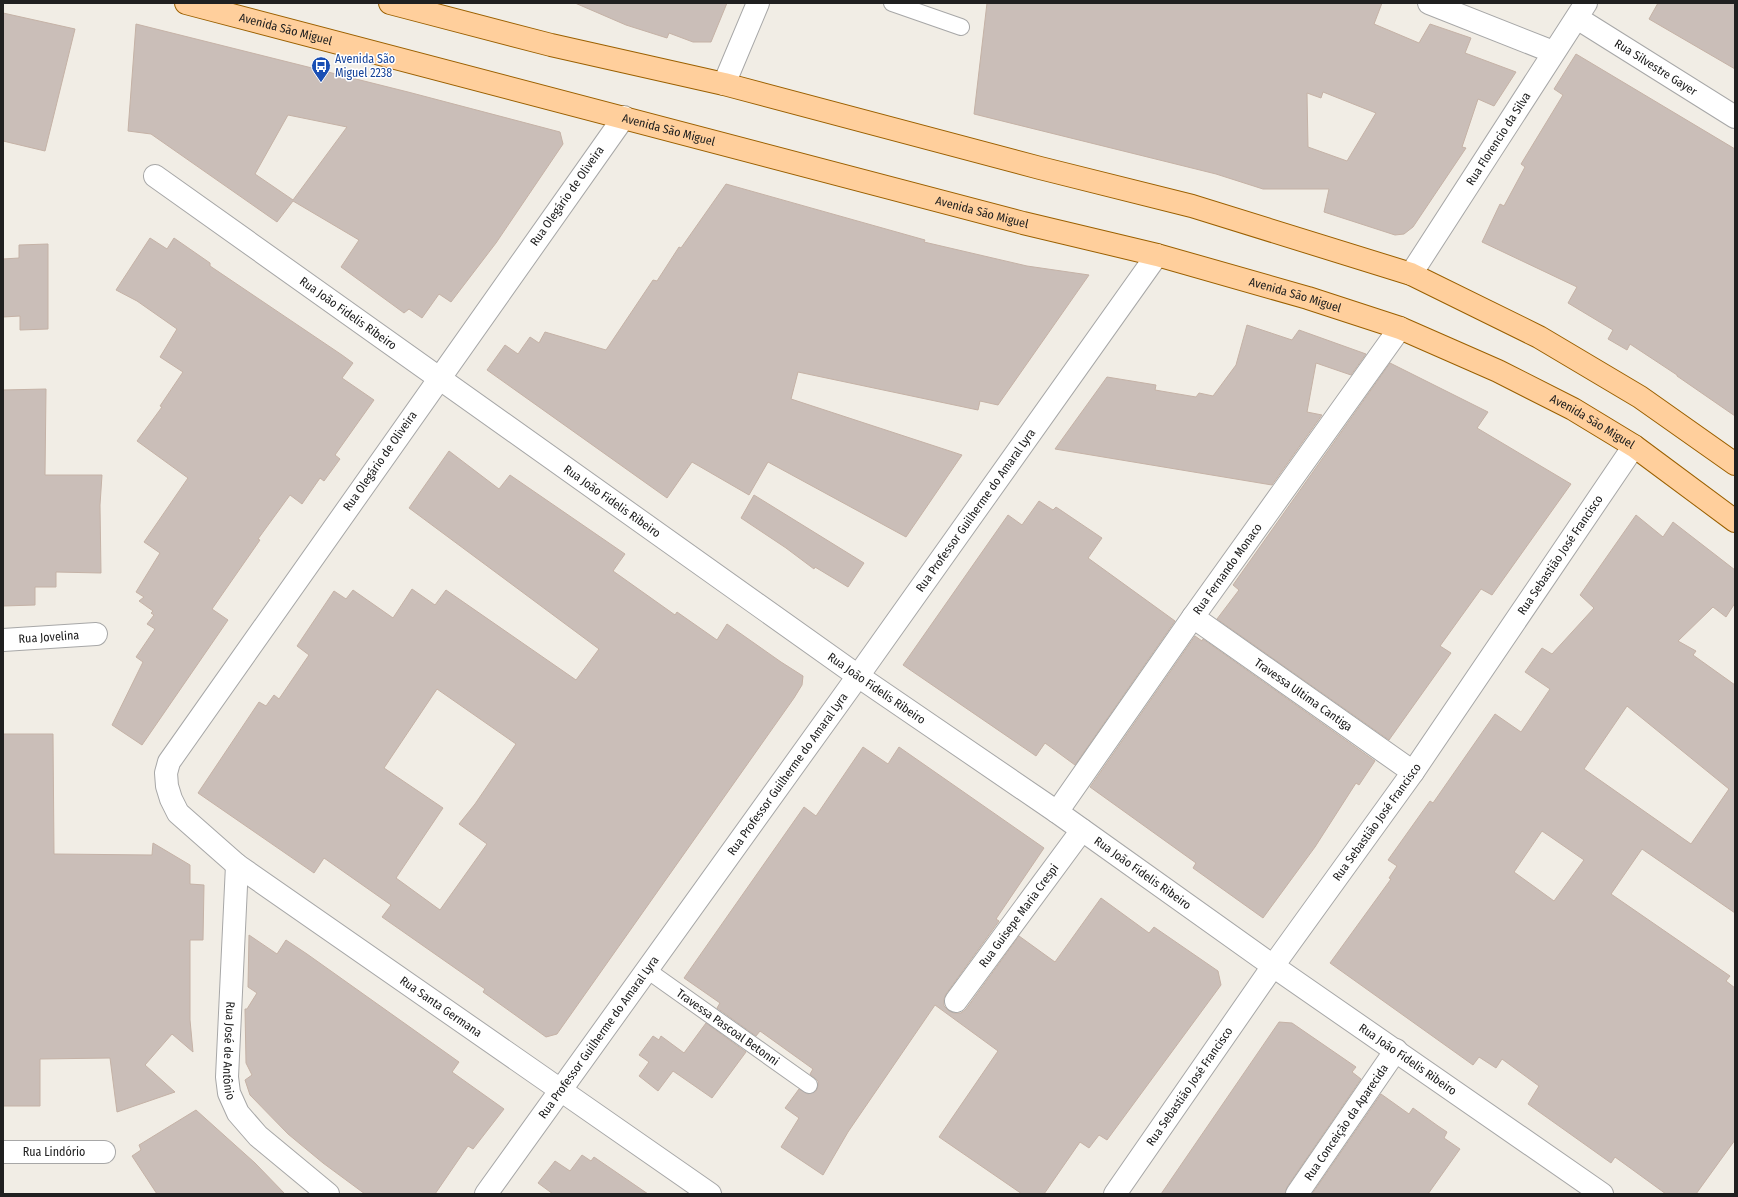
<svg xmlns="http://www.w3.org/2000/svg" width="1738" height="1197" font-family="'Fira Sans Condensed',sans-serif">
  <style>
    .building { fill: #cabeb8; stroke: #c5b2a6; fill-rule: evenodd }
    .lines { fill: none; stroke-linecap: round; stroke-linejoin: round }
    .lane-casing { stroke: #a7a7a7; stroke-width: 18 }
    .street-casing { stroke: #a7a7a7; stroke-width: 24 }
    .primary-casing { stroke: #9b6000; stroke-width: 24 }
    .lane { stroke: #fff; stroke-width: 16 }
    .street { stroke: #fff; stroke-width: 22 }
    .primary { stroke: #ffcf9c; stroke-width: 22 }
    .labels { text-anchor: middle; stroke-width: 3; stroke-linejoin: round; paint-order: stroke }
    .street-label { font-size: 12px; fill: #202020; stroke: #fff }
    .transit-label { font-size: 12px; fill: #164399; stroke: #fff; text-anchor: start }
  </style>
  <rect width="100%" height="100%" fill="#f1ede5"/>
  <path class="building" d="M575 3H727L711 42H693L669 33 667 38 626 25Z
    M987 3H1382L1374 24 1419 43 1430 24 1471 38 1465 53 1516 72 1494 106 1478 99 1462 147 1466 148 1413 227 1404 234 1395 235 1324 212 1329 189H1263L1216 174 974 114ZM1323 92 1376 113 1347 161 1308 147 1307 93 1321 98Z
    M1658 3H1735V69L1649 19Z
    M3 13 75 29 45 151 3 141Z
    M136 24 408 92 560 132 563 144 496 243 451 302 439 294 422 318 409 309 404 313 341 267 359 240 293 201 277 222 151 134 128 131ZM288 115 347 127 293 200 255 174Z
    M1576 54 1735 149V416L1677 376V375L1630 344 1627 350 1608 339 1613 330 1568 303 1577 287 1482 242 1500 204 1504 206 1525 167 1521 164 1563 95 1554 89Z
    M726 184 925 240 924 242 1027 266 1089 275 998 405 980 401 978 410 798 372 791 399 962 455 906 537 768 462 749 495 692 462 667 498 487 370 505 345 518 354 530 337 539 343 545 332 606 350 653 280 657 281 679 247 681 248Z
    M150 238 167 249 174 238 210 263V266L342 355 353 363 342 378 374 400 335 455 340 459 324 481 320 478 302 504 290 495 258 539 260 540 212 609 228 620 142 745 112 725 143 662 136 657 155 629 147 624 154 615 151 613 153 611 139 601 144 597 136 592 160 553 144 542 188 478 137 441 162 407 160 406 183 372 160 357 177 329 137 301 116 290Z
    M48 244V329L20 330V316L3 317V259L19 258V245Z
    M1247 325 1292 340 1299 330 1366 354 1351 375 1316 363 1307 412 1322 415 1272 485 1055 449 1107 377 1156 385 1155 390 1196 397 1199 393 1213 396 1236 365Z
    M1390 363 1488 412 1477 428 1571 484 1492 595 1481 589 1440 646 1451 653 1389 740 1217 619 1239 590 1233 585Z
    M46 389 45 475H102L100 505 101 573 56 572V587H35V605L3 606V390Z
    M449 451 499 489 510 475 625 554 613 571 675 615 677 612 717 640 727 624 781 662 803 676 802 685 794 698 557 1034 546 1037 483 992 485 989 382 917 391 905 324 858 314 873 198 793 259 702 266 706 274 695 279 699 309 655 297 646 334 591 346 599 353 590 393 618 412 589 435 605 446 590 576 680 599 649 409 508ZM437 689 516 744 475 804 459 824 487 844 440 910 396 878 443 808 384 768Z
    M754 495 864 563 848 587 815 567 814 569 786 548 741 518Z
    M1039 501 1053 510 1056 507 1102 538 1088 558 1175 621 1075 765 1045 743 1036 756 903 665 1008 515 1022 525Z
    M1636 515 1663 537 1673 522 1735 570V603L1726 617 1713 607 1678 641 1696 651 1693 655 1735 685V913L1642 849 1611 894 1730 976 1726 981 1735 988V1140L1696 1194H1666L1615 1157 1611 1163 1528 1104 1539 1086 1502 1059 1496 1068 1479 1057 1473 1065 1330 963 1391 879 1389 878 1397 866 1388 860 1430 801 1433 803 1495 714 1521 732 1550 689 1525 672 1542 648 1552 654 1594 608 1580 595ZM1627 706 1729 789 1691 844 1584 769ZM1542 831 1584 860 1554 901 1514 872Z
    M1195 636 1202 641 1203 639 1375 761 1359 785 1356 783 1315 847 1263 918 1193 868 1196 863 1090 787Z
    M3 734H53L54 854 152 855 153 843 190 865V884L204 885 203 940H190V1020L193 1052 172 1034 145 1065 175 1092 117 1112 110 1058 40 1059V1106H3Z
    M863 747 888 764 899 747 1044 848 996 919 999 921 946 994 944 999V1006L949 1011 954 1013H961L966 1009 1019 936 1055 962 1101 898 1149 933 1154 927 1218 971 1221 985 1107 1140 1099 1135 1089 1148 1080 1142 1044 1194H1022L939 1137 998 1051 935 1005 848 1132 823 1175 781 1147 799 1118 785 1108 799 1089 808 1094 816 1091 818 1086V1081L810 1074 813 1069 760 1031 756 1036 717 1008 720 1003 684 978 804 807 816 816Z
    M249 935 277 954 286 940 307 954 459 1062 452 1072 504 1109 473 1149 468 1146 435 1194H365L323 1163 288 1134 250 1095 245 1080 252 1075 246 1063 245 1009H247L257 993 248 987Z
    M1279 1022 1292 1023 1356 1067 1352 1072 1361 1079 1287 1187 1285 1194H1161Z
    M706 1023 746 1052 712 1098 673 1071 658 1091 639 1076 649 1062 639 1055 653 1036 659 1040 661 1036 684 1053Z
    M1381 1094 1409 1114 1413 1108 1438 1126 1447 1132 1444 1138 1460 1149 1428 1194H1312Z
    M196 1110 255 1163 285 1194H157L132 1156 141 1150 139 1145Z
    M582 1155 591 1161 594 1157 648 1194H553L538 1183 555 1161 570 1171Z"/>
  <g class="lines">
    <g class="lane-casing">
      <g id="lane">
        <path d="M892 3 961 27"/>
        <path id="s1" d="M647 970 809 1085"/>
      </g>
    </g>
    <g class="street-casing">
      <g id="street">
        <path d="M1429 3 1553 52"/>
        <path id="s2" d="M1577 18 1735 117"/>
        <path d="M724 84 758 3"/>
        <path id="s3" d="M624 117 169 762 166 773 167 786 171 799 178 813 237 865 710 1194"/>
        <path id="s4" d="M155 176 858 676 1057 812 1273 966 1602 1194"/>
        <path id="s5" d="M1411 274 1586 3"/>
        <path id="s6" d="M1193 617 1413 772"/>
        <path id="s7" d="M3 640 96 634"/>
        <path id="s8" d="M1057 812 1193 617 1400 328"/>
        <path id="s9" d="M237 865 227 1077 229 1093 238 1113 258 1136 328 1194"/>
        <path id="s10" d="M956 1001 1082 830"/>
        <path id="s11" d="M3 1152H104"/>
        <path id="s12" d="M486 1194 858 676 1157 255"/>
        <path id="s13" d="M1115 1194 1273 966 1413 772 1634 446"/>
        <path id="s14" d="M1297 1194 1396 1050"/>
      </g>
    </g>
    <g class="primary-casing">
      <g id="primary">
        <path id="s15" d="M186 3 1023 223 1157 255 1308 298 1400 328 1498 371 1573 409 1634 446 1735 521"/>
        <path d="M390 3 551 45 724 84 1040 168 1192 206 1411 274 1539 337 1640 397 1735 464"/>
      </g>
    </g>
    <use href="#lane" class="lane"/>
    <use href="#street" class="street"/>
    <use href="#primary" class="primary"/>
  </g>
  <defs>
    <g id="bus-pin" transform="scale(1)"><path d="M0 17L-7.5 6A9.5 9.5 0 1 1 7.5 6Z" fill="#1a4fb4" stroke="#fff"/><path d="M-5-6H5V4H4V6H2V4H-2V6H-4V4H-5ZM-3.5-4V0h7V-4ZM-3.5 1.2v1.5H-2V1.2ZM2 1.2v1.5H3.5V1.2Z" fill="#fff"/></g>
  </defs>
  <g fill-rule="evenodd">
    <use href="#bus-pin" x="321" y="66"/>
  </g>
  <g class="labels">
    <g class="street-label">
      <text dy="4" stroke="none"><textPath href="#s15" startOffset="103">Avenida São Miguel</textPath></text>
      <text dy="4" stroke="none"><textPath href="#s2" startOffset="93">Rua Silvestre Gayer</textPath></text>
      <text dy="4" stroke="none"><textPath href="#s15" startOffset="499">Avenida São Miguel</textPath></text>
      <text dy="4" stroke="none"><textPath href="#s5" startOffset="161">Rua Florencio da Silva</textPath></text>
      <text transform="translate(567 196) rotate(-55)" y="4">Rua Olegário de Oliveira</text>
      <text dy="4" stroke="none"><textPath href="#s15" startOffset="823">Avenida São Miguel</textPath></text>
      <text dy="4" stroke="none"><textPath href="#s15" startOffset="1147">Avenida São Miguel</textPath></text>
      <text dy="4" stroke="none"><textPath href="#s4" startOffset="237">Rua João Fidelis Ribeiro</textPath></text>
      <text dy="4" stroke="none"><textPath href="#s15" startOffset="1471">Avenida São Miguel</textPath></text>
      <text transform="translate(380 461) rotate(-55)" y="4">Rua Olegário de Oliveira</text>
      <text dy="4" stroke="none"><textPath href="#s4" startOffset="561">Rua João Fidelis Ribeiro</textPath></text>
      <text dy="4" stroke="none"><textPath href="#s12" startOffset="841">Rua Professor Guilherme do Amaral Lyra</textPath></text>
      <text dy="4" stroke="none"><textPath href="#s13" startOffset="779">Rua Sebastião José Francisco</textPath></text>
      <text dy="4" stroke="none"><textPath href="#s8" startOffset="297">Rua Fernando Monaco</textPath></text>
      <text dy="4" stroke="none"><textPath href="#s7" startOffset="46">Rua Jovelina</textPath></text>
      <text dy="4" stroke="none"><textPath href="#s4" startOffset="885">Rua João Fidelis Ribeiro</textPath></text>
      <text dy="4" stroke="none"><textPath href="#s6" startOffset="135">Travessa Ultima Cantiga</textPath></text>
      <text dy="4" stroke="none"><textPath href="#s12" startOffset="517">Rua Professor Guilherme do Amaral Lyra</textPath></text>
      <text dy="4" stroke="none"><textPath href="#s13" startOffset="455">Rua Sebastião José Francisco</textPath></text>
      <text dy="4" stroke="none"><textPath href="#s4" startOffset="1209">Rua João Fidelis Ribeiro</textPath></text>
      <text dy="4" stroke="none"><textPath href="#s10" startOffset="106">Rua Guisepe Maria Crespi</textPath></text>
      <text dy="4" stroke="none"><textPath href="#s3" startOffset="1170">Rua Santa Germana</textPath></text>
      <text dy="4" stroke="none"><textPath href="#s1" startOffset="99">Travessa Pascoal Betonni</textPath></text>
      <text dy="4" stroke="none"><textPath href="#s12" startOffset="193">Rua Professor Guilherme do Amaral Lyra</textPath></text>
      <text dy="4" stroke="none"><textPath href="#s9" startOffset="186">Rua José de Antônio</textPath></text>
      <text dy="4" stroke="none"><textPath href="#s4" startOffset="1533">Rua João Fidelis Ribeiro</textPath></text>
      <text dy="4" stroke="none"><textPath href="#s13" startOffset="131">Rua Sebastião José Francisco</textPath></text>
      <text dy="4" stroke="none"><textPath href="#s14" startOffset="87">Rua Conceição da Aparecida</textPath></text>
      <text dy="4" stroke="none"><textPath href="#s11" startOffset="51">Rua Lindório</textPath></text>
    </g>
    <g class="transit-label">
      <text x="335" y="63">Avenida São<tspan x="335" dy="14">Miguel 2238</tspan></text>
    </g>
  </g>
  <rect width="1738" height="1197" fill="none" stroke="#202020" stroke-width="8"/>
</svg>
